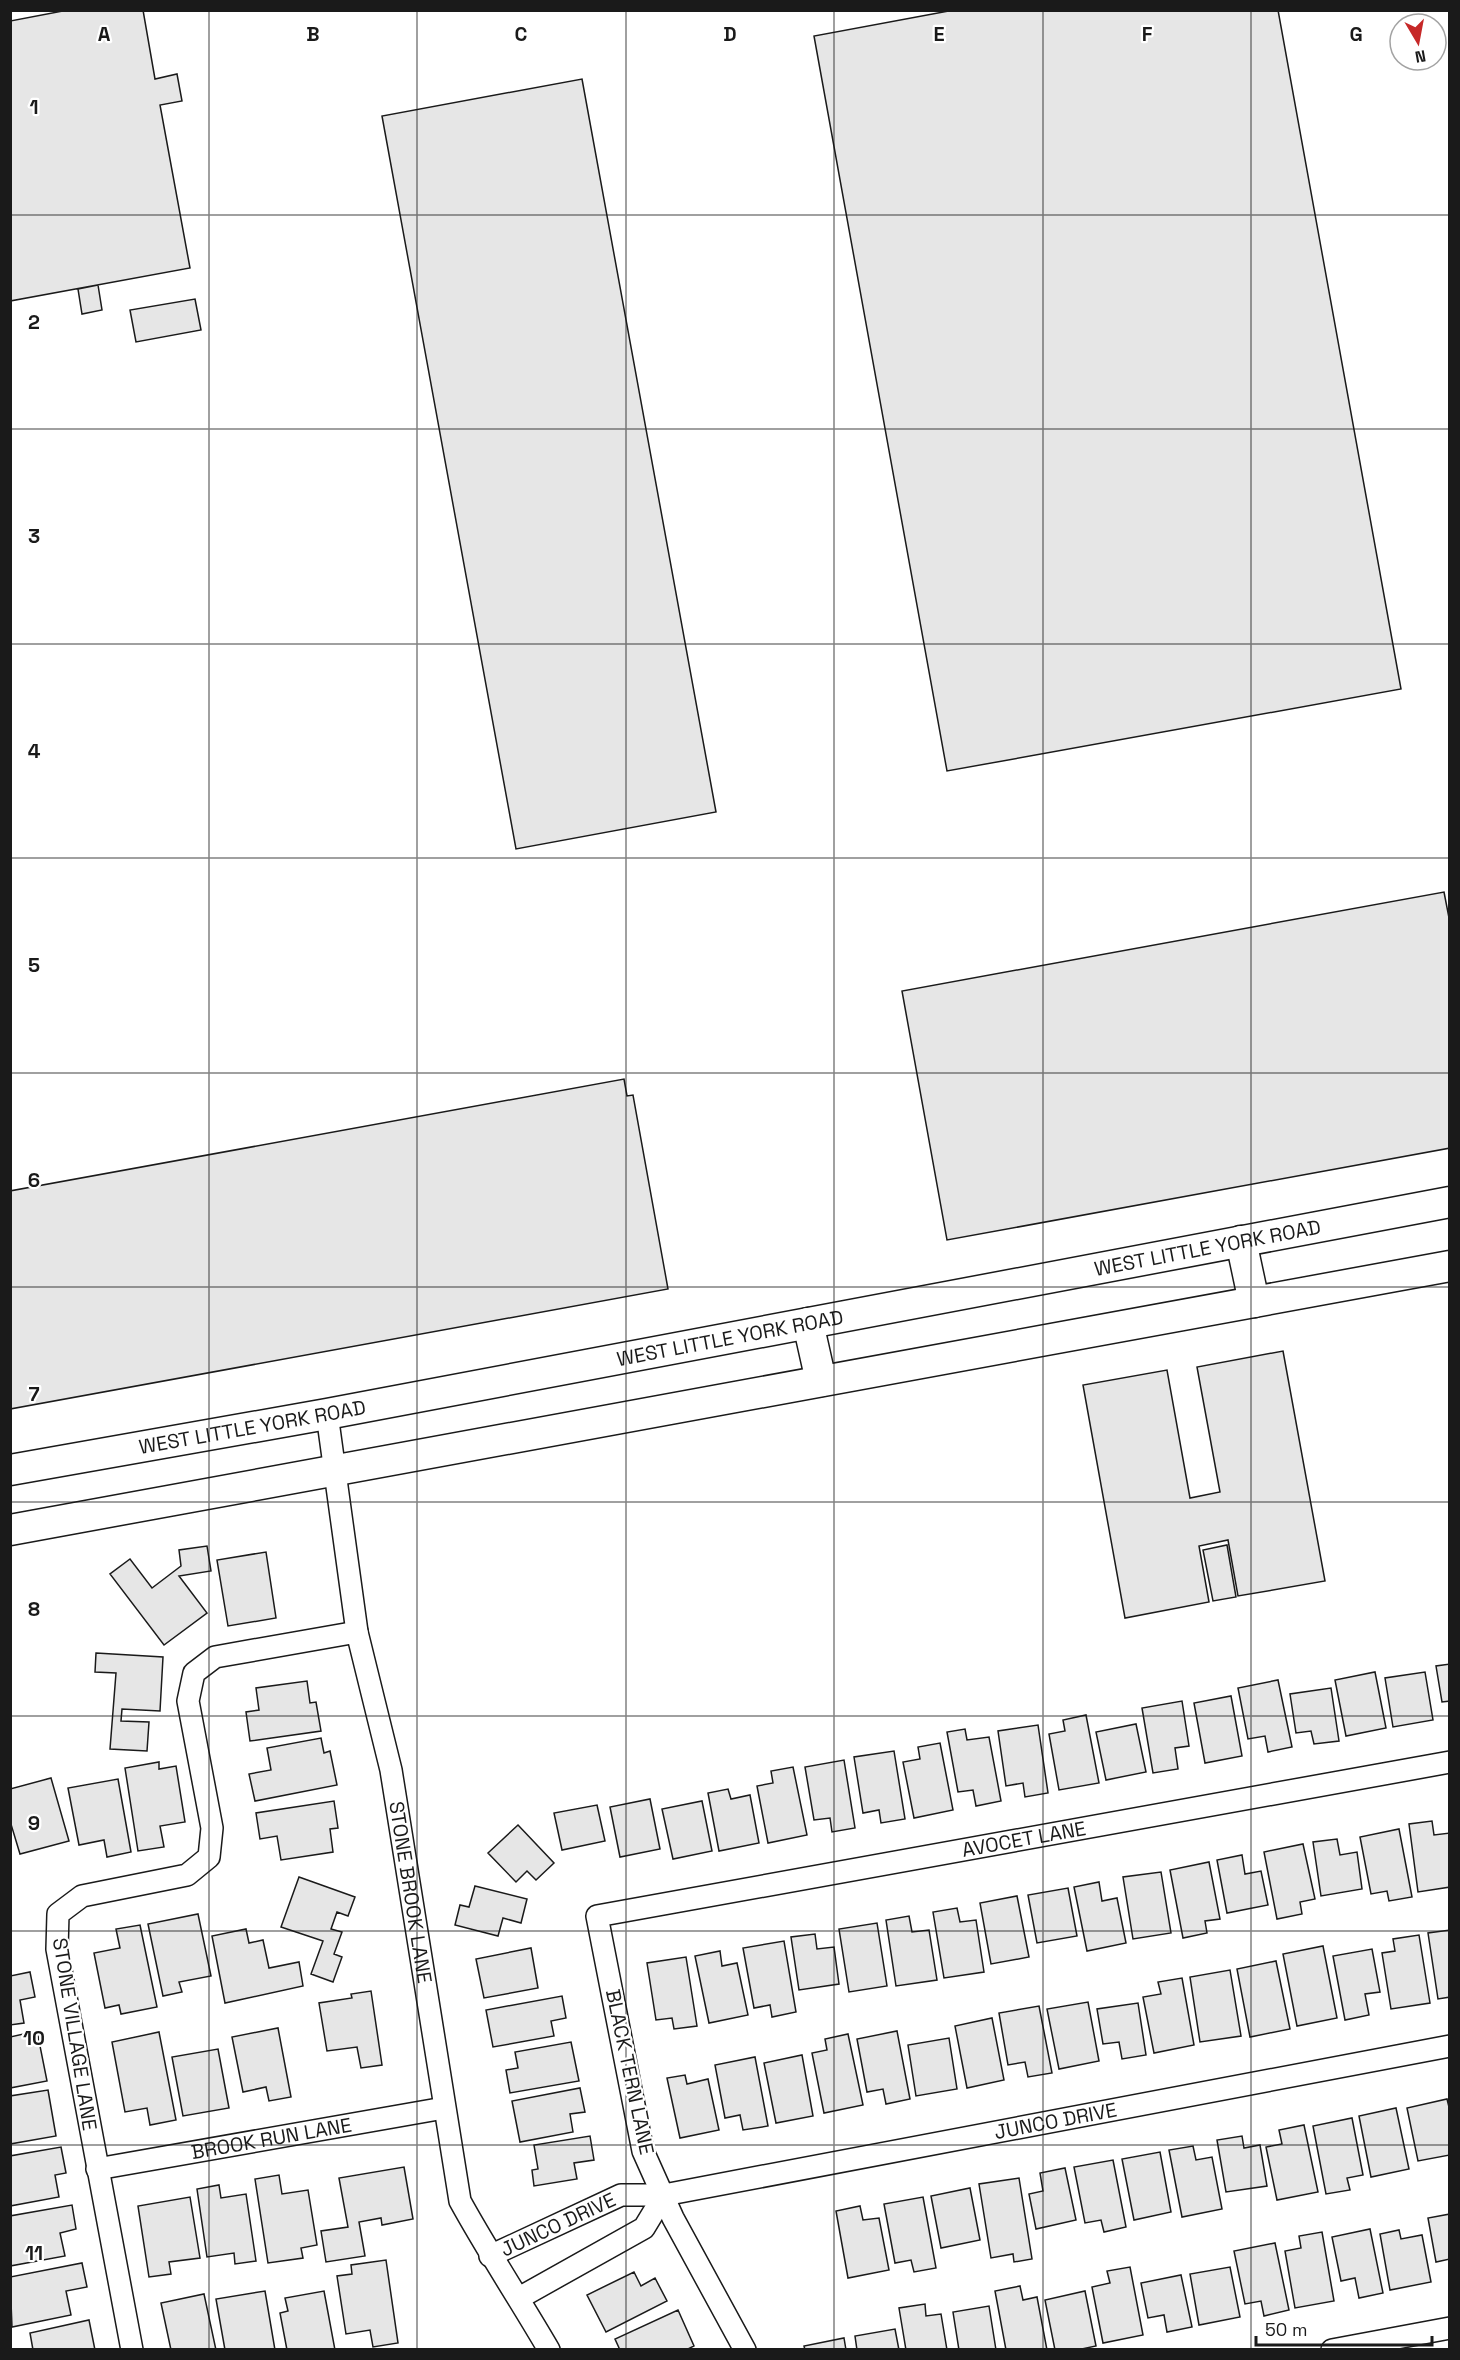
<svg xmlns="http://www.w3.org/2000/svg" width="1460" height="2360" font-family="'Space Grotesk',sans-serif">
  <style>
    .building { fill: #e6e6e6; stroke: #1a1a1a; stroke-width: 1.5 }
    .lines { fill: none; stroke-linecap: round; stroke-linejoin: round }
    .minor-casing { stroke: #1a1a1a; stroke-width: 24 }
    .secondary-casing { stroke: #1a1a1a; stroke-width: 33 }
    .minor { stroke: #fff; stroke-width: 21 }
    .secondary { stroke: #fff; stroke-width: 30 }
    .grid { fill: none; stroke: #1a1a1a; stroke-width: 1.5; stroke-opacity: 0.55 }
    .labels { text-anchor: middle; stroke-width: 4.5; stroke-linejoin: round; paint-order: stroke }
    .street-label { font-size: 20px; fill: #1a1a1a; stroke: #fff }
    .grid-label { font-size: 20px; text-anchor: middle; font-weight: bold; fill: #1a1a1a; stroke: #fff; stroke-width: 4.5; stroke-linejoin: round; paint-order: stroke }
  </style>
  <rect width="100%" height="100%" fill="#fff"/>
  <path class="building" d="M68 10H143L155 79 177 74 182 101 160 105 190 268 10 301V21Z
    M954 10H1278L1401 689 947 771 814 36Z
    M582 79 716 812 516 849 382 116Z
    M98 285 102 310 82 314 78 289Z
    M195 299 201 330 136 342 130 310Z
    M1444 892 1450 923V1148L947 1240 902 991Z
    M624 1079 627 1096 633 1095 668 1289 10 1409V1191Z
    M1283 1351 1325 1581 1238 1596 1228 1540 1199 1546 1209 1602 1125 1618 1083 1385 1167 1370 1190 1498 1220 1492 1197 1367Z
    M1227 1545 1236 1597 1213 1601 1203 1550Z
    M207 1546 211 1571 179 1576 207 1613 164 1645 110 1574 130 1559 152 1588 181 1566 179 1550Z
    M266 1552 276 1618 228 1626 217 1560Z
    M96 1653 163 1657 160 1711 122 1709 121 1721 149 1722 147 1751 110 1749 116 1673 95 1672Z
    M1450 1664V1701L1442 1702 1436 1666Z
    M1375 1672 1386 1728 1346 1736 1335 1680Z
    M1425 1672 1433 1720 1393 1727 1385 1678Z
    M1278 1680 1292 1747 1268 1752 1265 1736 1248 1739 1238 1688Z
    M307 1681 310 1703 316 1702 321 1731 250 1741 246 1712 259 1710 256 1688Z
    M1331 1688 1339 1741 1314 1744 1311 1731 1296 1733 1290 1694Z
    M1231 1696 1242 1756 1205 1763 1194 1703Z
    M1182 1701 1189 1746 1175 1748 1178 1769 1153 1773 1142 1708Z
    M1086 1715 1099 1783 1059 1790 1049 1734 1065 1731 1063 1720Z
    M1136 1724 1146 1772 1106 1780 1096 1732Z
    M1038 1725 1048 1793 1025 1797 1023 1783 1006 1786 998 1731Z
    M965 1729 967 1740 989 1737 1001 1801 976 1806 973 1790 958 1792 947 1732Z
    M321 1738 324 1753 330 1751 337 1785 255 1801 249 1774 271 1770 267 1748Z
    M940 1743 953 1810 914 1818 903 1762 920 1759 918 1747Z
    M894 1751 905 1819 881 1823 879 1810 863 1813 854 1757Z
    M844 1760 855 1828 832 1832 830 1818 814 1820 805 1767Z
    M159 1762V1769L176 1766 185 1822 160 1826 164 1847 138 1851 125 1768Z
    M793 1767 807 1835 768 1843 757 1786 773 1783 771 1771Z
    M51 1778 69 1841 20 1854 10 1821V1789Z
    M118 1779 131 1852 107 1857 104 1840 79 1845 68 1788Z
    M728 1789 731 1799 750 1795 759 1843 719 1851 708 1793Z
    M650 1799 660 1849 620 1857 610 1807Z
    M334 1801 338 1828 330 1829 333 1852 281 1860 277 1836 260 1839 256 1813Z
    M702 1801 712 1851 673 1859 662 1809Z
    M597 1805 605 1841 562 1850 554 1813Z
    M1432 1821 1434 1835 1450 1833V1887L1418 1892 1409 1824Z
    M518 1825 554 1863 536 1880 527 1871 516 1882 488 1853Z
    M1399 1829 1412 1897 1389 1901 1387 1891 1371 1894 1360 1837Z
    M1337 1839 1340 1855 1357 1852 1362 1889 1321 1896 1313 1842Z
    M1303 1844 1315 1899 1300 1902 1302 1914 1277 1919 1264 1852Z
    M1242 1855 1245 1874 1261 1871 1268 1905 1227 1913 1217 1860Z
    M1209 1862 1220 1919 1205 1921 1207 1933 1183 1938 1170 1870Z
    M1161 1872 1171 1933 1133 1939 1123 1877Z
    M299 1877 355 1897 348 1916 337 1912 331 1929 342 1932 334 1954 342 1957 333 1982 311 1974 323 1941 281 1927Z
    M1099 1882 1102 1901 1117 1898 1126 1943 1087 1951 1074 1887Z
    M475 1886 527 1899 521 1923 503 1918 498 1936 455 1925 460 1905 469 1907Z
    M1068 1888 1077 1936 1037 1943 1028 1895Z
    M1017 1896 1029 1957 991 1964 980 1903Z
    M957 1908 960 1922 976 1920 984 1972 944 1978 933 1912Z
    M198 1914 211 1976 179 1982 182 1992 163 1996 148 1924Z
    M909 1916 912 1932 929 1930 937 1980 896 1986 886 1920Z
    M877 1923 887 1986 849 1992 839 1929Z
    M140 1925 157 2007 121 2014 119 2005 105 2008 94 1953 120 1948 116 1929Z
    M246 1929 249 1943 263 1940 269 1968 299 1962 303 1986 225 2003 212 1936Z
    M1450 1930V1997L1438 1999 1428 1933Z
    M815 1934 817 1949 834 1947 839 1984 799 1990 791 1937Z
    M1419 1935 1430 2003 1391 2009 1382 1953 1395 1951 1393 1939Z
    M784 1941 796 2012 772 2017 770 2005 754 2008 743 1948Z
    M1323 1946 1337 2018 1297 2026 1283 1954Z
    M531 1948 538 1988 484 1998 476 1959Z
    M1372 1949 1380 1992 1365 1994 1369 2015 1345 2020 1333 1956Z
    M720 1951 722 1966 737 1963 748 2015 709 2023 695 1956Z
    M686 1957 697 2026 674 2029 672 2018 656 2020 647 1963Z
    M1276 1961 1290 2029 1250 2037 1237 1969Z
    M1230 1970 1241 2036 1200 2042 1190 1977Z
    M30 1972 35 1997 20 2000 24 2023 10 2025V1976Z
    M1182 1978 1194 2045 1154 2053 1143 1997 1161 1994 1158 1982Z
    M371 1991 382 2065 361 2068 357 2047 327 2051 319 2003 352 1998 351 1994Z
    M562 1996 566 2018 551 2021 554 2036 493 2047 486 2010Z
    M1088 2002 1099 2061 1059 2069 1047 2009Z
    M1138 2003 1146 2055 1122 2059 1119 2042 1103 2044 1097 2009Z
    M1039 2006 1052 2073 1028 2077 1025 2062 1008 2065 999 2013Z
    M992 2018 1004 2080 967 2088 955 2026Z
    M278 2028 291 2097 269 2101 266 2087 243 2092 232 2037Z
    M37 2031 47 2081 10 2088V2037Z
    M897 2031 910 2099 886 2104 883 2089 867 2092 857 2039Z
    M159 2032 176 2120 150 2125 147 2108 125 2112 112 2042Z
    M848 2034 863 2105 824 2113 812 2053 827 2050 825 2039Z
    M949 2038 957 2089 916 2096 908 2045Z
    M571 2042 579 2081 510 2093 506 2070 518 2068 515 2052Z
    M218 2049 229 2108 183 2116 172 2057Z
    M802 2055 813 2116 776 2123 764 2063Z
    M755 2057 768 2126 743 2130 740 2115 725 2118 715 2065Z
    M685 2075 687 2084 708 2079 719 2130 680 2138 667 2078Z
    M580 2088 585 2112 570 2114 573 2132 520 2142 512 2101Z
    M48 2090 56 2136 10 2144V2096Z
    M1447 2099 1450 2111V2155L1418 2161 1407 2108Z
    M1396 2108 1409 2169 1371 2177 1359 2116Z
    M1352 2118 1363 2175 1347 2178 1350 2190 1326 2194 1313 2126Z
    M1304 2125 1318 2192 1277 2200 1266 2147 1282 2144 1279 2130Z
    M590 2136 594 2160 574 2163 577 2179 534 2186 532 2170 538 2169 534 2145Z
    M1242 2136 1244 2148 1260 2145 1267 2186 1226 2192 1217 2140Z
    M1193 2146 1196 2160 1212 2157 1222 2209 1182 2217 1169 2150Z
    M61 2147 66 2173 55 2175 59 2197 10 2206V2156Z
    M1160 2152 1171 2212 1134 2220 1122 2159Z
    M1113 2160 1126 2227 1104 2232 1101 2220 1085 2223 1074 2167Z
    M404 2167 413 2219 382 2225 381 2218 359 2222 365 2256 326 2262 321 2231 348 2227 339 2178Z
    M1065 2168 1076 2220 1036 2229 1029 2194 1043 2191 1040 2173Z
    M279 2175 282 2194 308 2190 317 2245 301 2248 303 2258 268 2263 255 2179Z
    M1019 2178 1032 2259 1014 2262 1013 2254 991 2258 979 2184Z
    M219 2185 221 2198 246 2194 256 2261 235 2264 234 2253 207 2257 197 2189Z
    M970 2188 980 2240 941 2248 931 2196Z
    M190 2197 200 2258 169 2262 171 2274 149 2277 138 2206Z
    M923 2197 936 2268 914 2272 911 2260 895 2263 884 2204Z
    M72 2205 76 2229 60 2233 65 2256 10 2266V2216Z
    M860 2206 863 2220 879 2218 889 2270 848 2278 836 2211Z
    M1450 2214V2259L1436 2262 1428 2218Z
    M1370 2229 1383 2293 1359 2298 1355 2278 1341 2281 1332 2237Z
    M1399 2230 1401 2239 1422 2235 1431 2282 1390 2290 1380 2234Z
    M1322 2232 1334 2301 1295 2308 1285 2251 1301 2248 1299 2236Z
    M1275 2243 1289 2310 1264 2316 1261 2301 1245 2304 1234 2251Z
    M386 2260 398 2343 373 2347 370 2330 346 2334 337 2276 352 2274 351 2265Z
    M82 2263 87 2287 66 2291 71 2315 12 2327 10 2277Z
    M1130 2267 1143 2335 1103 2343 1092 2287 1110 2283 1107 2271Z
    M1230 2267 1240 2317 1199 2325 1190 2274Z
    M634 2272 641 2286 655 2278 667 2301 606 2332 587 2295Z
    M1181 2275 1192 2327 1167 2332 1164 2315 1148 2318 1141 2283Z
    M1020 2286 1023 2300 1037 2297 1047 2350H1006L995 2291Z
    M265 2291 275 2350H225L216 2299Z
    M324 2291 335 2350H287L280 2313 288 2311 285 2298Z
    M1085 2291 1096 2346 1077 2350H1055L1045 2300Z
    M204 2294 216 2350H171L161 2303Z
    M925 2304 926 2316 941 2314 947 2350H906L899 2308Z
    M989 2306 996 2350H959L953 2312Z
    M678 2310 694 2346 686 2350H620L615 2339Z
    M89 2320 95 2350H33L30 2333Z
    M895 2329 899 2350H857L855 2336Z
    M844 2338 846 2350H805L804 2346Z"/>
  <g class="lines">
    <g class="minor-casing">
      <g id="minor">
        <path id="s1" d="M327 1414 357 1632 391 1770 460 2201C488 2252 520 2300 549 2350"/>
        <path id="s2" d="M97 2169 444 2108"/>
        <path id="s3" d="M490 2256 621 2195H664L1450 2046"/>
        <path d="M519 2298 644 2228 664 2195"/>
        <path d="M132 2350 57 1949 58 1914 82 1896 187 1875 209 1857 212 1828 188 1701 194 1673 215 1657 357 1632"/>
        <path id="s4" d="M745 2350 673 2218 643 2151 597 1916 1450 1762"/>
        <path d="M1332 2350 1450 2328"/>
      </g>
    </g>
    <g class="secondary-casing">
      <g id="secondary">
        <path d="M1241 1241 1254 1302"/>
        <path d="M808 1323 821 1381"/>
        <path id="s5" d="M10 1470 327 1414 1450 1202"/>
        <path d="M10 1530 1450 1266"/>
      </g>
    </g>
    <use href="#minor" class="minor"/>
    <use href="#secondary" class="secondary"/>
  </g>
  <path class="grid" d="M209 10V2350M417 10V2350M626 10V2350M834 10V2350M1043 10V2350M1251 10V2350M10 215H1450M10 429H1450M10 644H1450M10 858H1450M10 1073H1450M10 1287H1450M10 1502H1450M10 1716H1450M10 1931H1450M10 2145H1450"/>
  <g class="labels">
    <g class="street-label">
      <text dy="7" stroke="none"><textPath href="#s5" startOffset="1218">WEST LITTLE YORK ROAD</textPath></text>
      <text dy="7" stroke="none"><textPath href="#s5" startOffset="732">WEST LITTLE YORK ROAD</textPath></text>
      <text dy="7" stroke="none"><textPath href="#s5" startOffset="246">WEST LITTLE YORK ROAD</textPath></text>
      <text dy="7" stroke="none"><textPath href="#s4" startOffset="897">AVOCET LANE</textPath></text>
      <text dy="7" stroke="none"><textPath href="#s1" startOffset="486">STONE BROOK LANE</textPath></text>
      <text transform="translate(75 2034) rotate(81)" y="7">STONE VILLAGE LANE</text>
      <text transform="translate(630 2072) rotate(78)" y="7">BLACK TERN LANE</text>
      <text dy="7" stroke="none"><textPath href="#s3" startOffset="586">JUNCO DRIVE</textPath></text>
      <text dy="7" stroke="none"><textPath href="#s2" startOffset="177">BROOK RUN LANE</textPath></text>
      <text dy="7" stroke="none"><textPath href="#s3" startOffset="75">JUNCO DRIVE</textPath></text>
    </g>
  </g>
  <g class="grid-label">
    <text x="104" y="41">A</text>
    <text x="313" y="41">B</text>
    <text x="521" y="41">C</text>
    <text x="730" y="41">D</text>
    <text x="939" y="41">E</text>
    <text x="1147" y="41">F</text>
    <text x="1356" y="41">G</text>
    <text x="34" y="114">1</text>
    <text x="34" y="329">2</text>
    <text x="34" y="543">3</text>
    <text x="34" y="758">4</text>
    <text x="34" y="972">5</text>
    <text x="34" y="1187">6</text>
    <text x="34" y="1401">7</text>
    <text x="34" y="1616">8</text>
    <text x="34" y="1830">9</text>
    <text x="34" y="2045">10</text>
    <text x="34" y="2260">11</text>
  </g>
  <rect width="1460" height="2360" fill="none" stroke="#1a1a1a" stroke-width="24"/>
  <g transform="translate(1418 42) rotate(170)"><circle r="28" fill="#ffffff" stroke="#a3a3a3" stroke-width="1.5"/>
  <path d="M0-4.5L10 22L0 15L-10 22Z" fill="#c62828"/>
  <text y="-9" font-size="16" font-weight="bold" text-anchor="middle" fill="#1a1a1a">N</text>
  </g>
  <path d="M1256 2336v9h176v-9" fill="none" stroke="#1a1a1a" stroke-width="3"/>
  <text x="1265" y="2336" font-size="18" fill="#1a1a1a" stroke="#ffffff" stroke-width="4.5" paint-order="stroke">50 m</text>
</svg>
